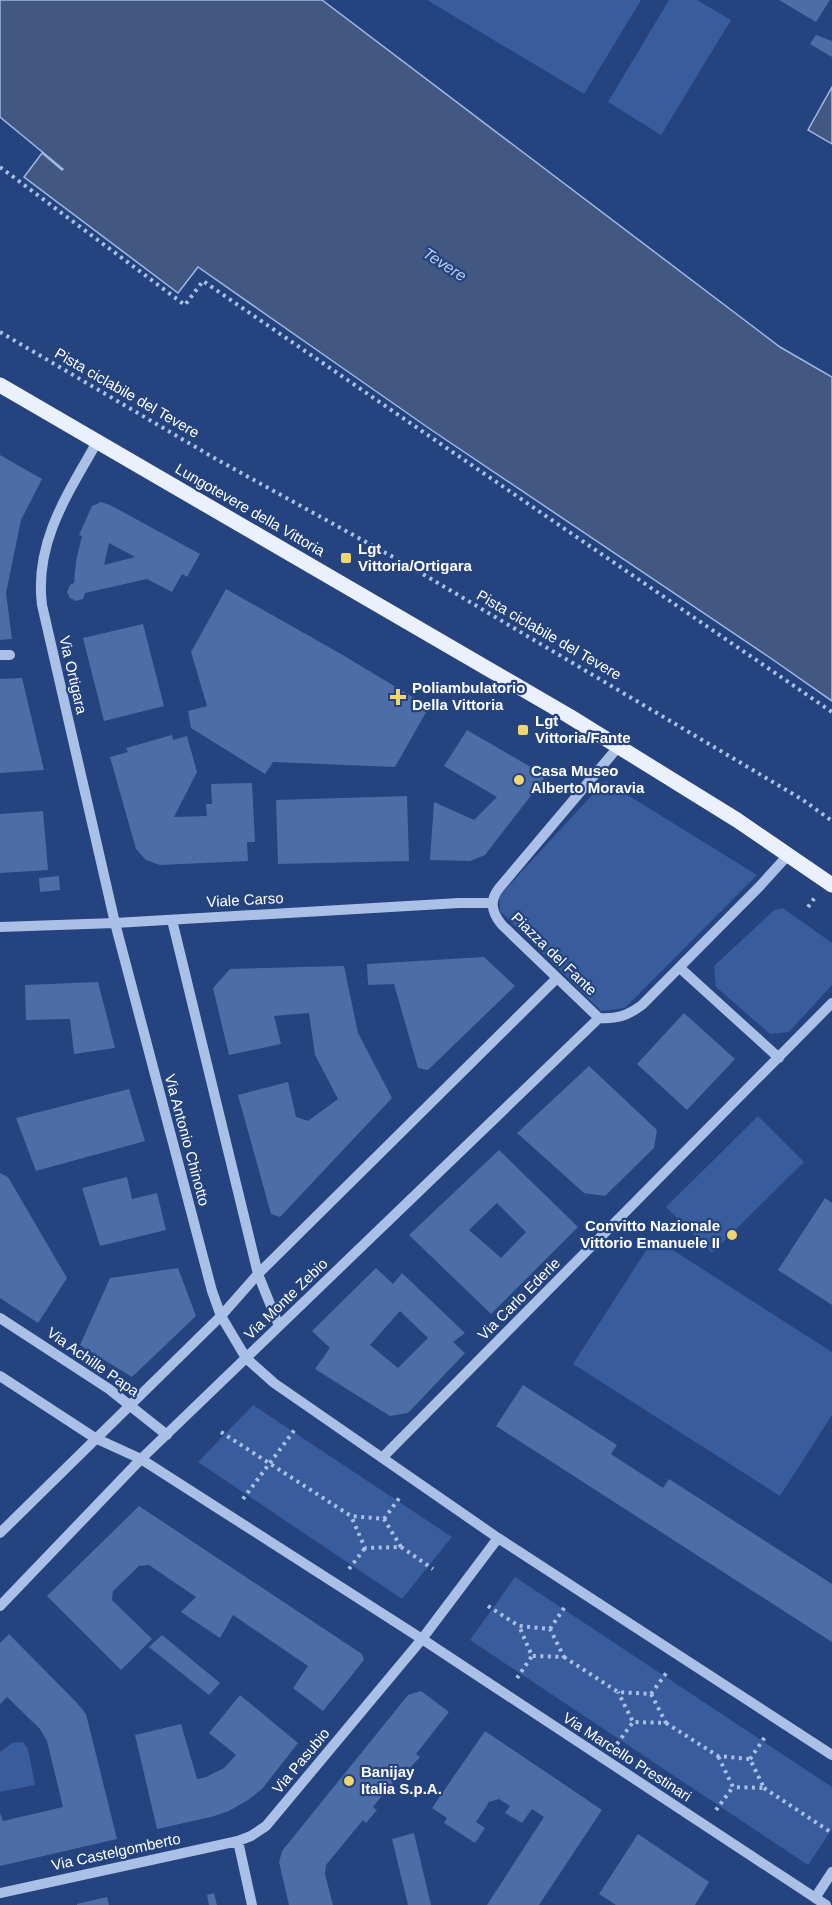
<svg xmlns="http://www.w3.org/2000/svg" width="832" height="1905" font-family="Helvetica,sans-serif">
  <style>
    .green { fill: #385c9c }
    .water { fill: #425883; stroke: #9fb9e6; stroke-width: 1.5 }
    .building { fill: #4d6da7; fill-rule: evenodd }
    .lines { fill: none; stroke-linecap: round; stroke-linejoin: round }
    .path { stroke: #aac0e6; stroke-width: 4; stroke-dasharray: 3 4.5; stroke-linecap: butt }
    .minor { stroke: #aac0e6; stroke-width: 10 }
    .major { stroke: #ebf0fd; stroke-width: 15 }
    .poi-dot { fill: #efd66f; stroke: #25437e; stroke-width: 2 }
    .labels { text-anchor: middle; stroke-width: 4.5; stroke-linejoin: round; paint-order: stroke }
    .street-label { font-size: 15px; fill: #fff; stroke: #25437e }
    .poi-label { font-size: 15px; font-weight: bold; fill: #fff; stroke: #25437e; text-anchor: start }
    .water-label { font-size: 16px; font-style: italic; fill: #b6caed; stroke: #25437e }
  </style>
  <rect width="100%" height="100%" fill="#25437e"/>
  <path class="green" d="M427 0H641L584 94Z
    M669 0H697L731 20 661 135 608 102Z
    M605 781 757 875 625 1008 601 1011 500 911 499 896Z
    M783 908 832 943V985L789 1032 770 1034 716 987 714 966 773 911Z
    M758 1116 804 1162 712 1253 666 1207Z
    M654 1238 832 1352V1415L780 1496 573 1364Z
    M253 1405 452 1537 402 1599 198 1462Z
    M515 1577 832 1787V1829L808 1865 470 1640Z
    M23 1742 28 1749 35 1785 0 1792V1752L12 1743Z"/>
  <path class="water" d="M0 0H322L780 347 832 377V701L769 657 430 429 198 267 178 293 24 177 42 153 62 170 63 169 0 117Z
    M832 87V144L808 130Z"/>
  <path class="building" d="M779 0H830L816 22Z
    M816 35 832 41V57L810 44Z
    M0 455 42 479 21 520 6 593 12 639 0 640Z
    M101 502 110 505 200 554 187 577 182 574 172 592 147 579 85 593 83 599 76 601 70 598 67 592 70 585 74 583 76 561 82 536 79 535 92 506ZM109 543 135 557 104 565Z
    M226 589 341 654 429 707 395 767 273 762 265 774 191 728 188 711 207 706 191 652Z
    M143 624 164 706 104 721 83 638Z
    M22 678 44 770 0 773V679Z
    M467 730 546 776 485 855 470 861 430 860 434 802 474 820 497 797 444 766Z
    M172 735 173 740 187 736 197 772 174 817 207 816 206 804H212L211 784 252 783 255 842H247L248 861 160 865 146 860 136 849 110 757 128 752 126 748Z
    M407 796 409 861 278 864 276 800Z
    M43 811 48 870 0 873V814Z
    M59 876 60 890 40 892 39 878Z
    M484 957 515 986 428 1070 418 1068 394 984 368 985 367 964Z
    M344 966 358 1033 392 1098 280 1217 271 1214 238 1095 288 1082 296 1117 308 1121 338 1099 315 1055 309 1013 274 1016 281 1044 229 1055 213 988 230 969Z
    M98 982 115 1048 74 1054 70 1019 26 1020 25 985Z
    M684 1013 735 1059 687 1110 637 1064Z
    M589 1066 657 1130 654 1148 605 1196 584 1193 517 1133Z
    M129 1089 145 1141 36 1171 16 1118Z
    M499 1150 578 1227 491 1314 409 1235ZM497 1203 526 1232 501 1258 469 1230Z
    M0 1173 8 1177 67 1278 38 1323 0 1298Z
    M127 1177 132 1199 157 1193 166 1230 100 1246 82 1188Z
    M825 1198 832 1203V1305L778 1270Z
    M178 1268 196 1316 132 1377 80 1345 110 1278Z
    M376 1268 393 1284 402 1273 465 1333 453 1342 465 1353 408 1413 390 1416 315 1369 330 1348 312 1331ZM400 1311 428 1338 398 1368 370 1345Z
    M523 1385 617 1445 611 1454 663 1488 669 1479 832 1584V1642L496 1426Z
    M139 1506 362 1654 364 1660 323 1711 293 1688 308 1666 233 1615 220 1638 181 1612 196 1597 149 1565 139 1566 113 1591 112 1600 152 1639 121 1670 47 1596Z
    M9 1634 78 1704 86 1714 117 1839 0 1866V1813L3 1821 63 1807 47 1741 40 1729 7 1697 0 1704V1643Z
    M162 1635 220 1683 209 1695 149 1647Z
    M421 1691 449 1712 416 1754 420 1757 409 1769 406 1766 373 1807 377 1810 366 1823 363 1820 326 1865 325 1874 333 1905H289L279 1862 282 1851 408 1695Z
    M240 1695 298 1743 262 1789 248 1800 229 1811 211 1817 157 1829 135 1735 181 1724 197 1779 206 1777 224 1768 236 1755 209 1733Z
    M485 1731 602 1810 539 1905H487L544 1817 532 1809 522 1823 505 1813 510 1806 499 1799 489 1802 476 1822 485 1828 475 1843 444 1823 447 1818 432 1808Z
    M414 1833 431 1905H408L392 1839Z
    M638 1834 709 1882 695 1905H616L599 1894Z
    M214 1893 217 1905H209L207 1895Z
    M107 1897 109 1905H77V1904Z"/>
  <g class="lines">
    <path class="path" d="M0 167 185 305 203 281 832 712
      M0 332 216 459 411 567 741 763 803 800 832 821
      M808 907 816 896
      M221 1432 351 1516 384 1519 401 1547 365 1548 351 1516
      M243 1499 296 1428
      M384 1519 400 1497
      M401 1547 433 1569
      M349 1569 365 1548
      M488 1606 519 1626 550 1629 564 1657 532 1656 519 1626
      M550 1629 566 1605
      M564 1657 618 1692 651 1694 666 1723 633 1722 618 1692
      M517 1678 532 1656
      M651 1694 667 1672
      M666 1723 718 1756 750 1759 764 1788 733 1787 718 1756
      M617 1744 633 1722
      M750 1759 765 1737
      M764 1788 832 1833
      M716 1810 733 1787"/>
    <path class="minor" d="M97 442C68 493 34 543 42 605L115 923 212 1291 221 1316 246 1358 274 1383 498 1538 832 1755
      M0 655H10
      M619 746 500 887C489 900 491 912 502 925L599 1018C617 1019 627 1016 642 1005L760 886 789 854
      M172 920 258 1274 279 1326
      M0 927 115 923 459 903H491
      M680 968 779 1058
      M0 1318 109 1389 167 1435
      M0 1376 95 1438 141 1459 422 1639 826 1905
      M382 1458 832 1003
      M0 1533 221 1316 258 1274 557 978
      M0 1606 141 1459 599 1018
      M238 1841 252 1905
      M0 1893 238 1841 251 1836 266 1826 422 1639 498 1538
      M815 1898 832 1872"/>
    <path class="major" d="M0 385 569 716 737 820 832 885"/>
  </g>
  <g class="poi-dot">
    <rect x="340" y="552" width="12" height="12" rx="3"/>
    <path d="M395 688h6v6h6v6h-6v6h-6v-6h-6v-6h6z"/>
    <rect x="517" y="724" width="12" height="12" rx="3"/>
    <circle cx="519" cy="780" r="6"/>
    <circle cx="732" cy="1235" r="6"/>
    <circle cx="349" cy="1781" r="6"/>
  </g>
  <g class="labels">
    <g class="street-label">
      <text transform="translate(127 393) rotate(30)" y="5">Pista ciclabile del Tevere</text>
      <text transform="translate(250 510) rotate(30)" y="5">Lungotevere della Vittoria</text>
      <text transform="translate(549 635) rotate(30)" y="5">Pista ciclabile del Tevere</text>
      <text transform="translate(73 675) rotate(77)" y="5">Via Ortigara</text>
      <text transform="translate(245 900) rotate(-3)" y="5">Viale Carso</text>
      <text transform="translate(554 954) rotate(44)" y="5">Piazza del Fante</text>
      <text transform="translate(187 1140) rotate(75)" y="5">Via Antonio Chinotto</text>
      <text transform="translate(286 1299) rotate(-44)" y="5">Via Monte Zebio</text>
      <text transform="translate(519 1299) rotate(-45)" y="5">Via Carlo Ederle</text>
      <text transform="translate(93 1362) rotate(35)" y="5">Via Achille Papa</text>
      <text transform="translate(627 1757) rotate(33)" y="5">Via Marcello Prestinari</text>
      <text transform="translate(301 1761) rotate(-50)" y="5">Via Pasubio</text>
      <text transform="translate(116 1852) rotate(-12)" y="5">Via Castelgomberto</text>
    </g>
    <g class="poi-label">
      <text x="358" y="554">Lgt<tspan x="358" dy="17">Vittoria/Ortigara</tspan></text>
      <text x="412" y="693">Poliambulatorio<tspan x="412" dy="17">Della Vittoria</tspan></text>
      <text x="535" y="726">Lgt<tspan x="535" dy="17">Vittoria/Fante</tspan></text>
      <text x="531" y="776">Casa Museo<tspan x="531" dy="17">Alberto Moravia</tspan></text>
      <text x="720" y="1231" text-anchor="end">Convitto Nazionale<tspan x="720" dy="17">Vittorio Emanuele II</tspan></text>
      <text x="361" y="1777">Banijay<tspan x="361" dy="17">Italia S.p.A.</tspan></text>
    </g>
    <g class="water-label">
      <text transform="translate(445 264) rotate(33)" y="6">Tevere</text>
    </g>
  </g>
</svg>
